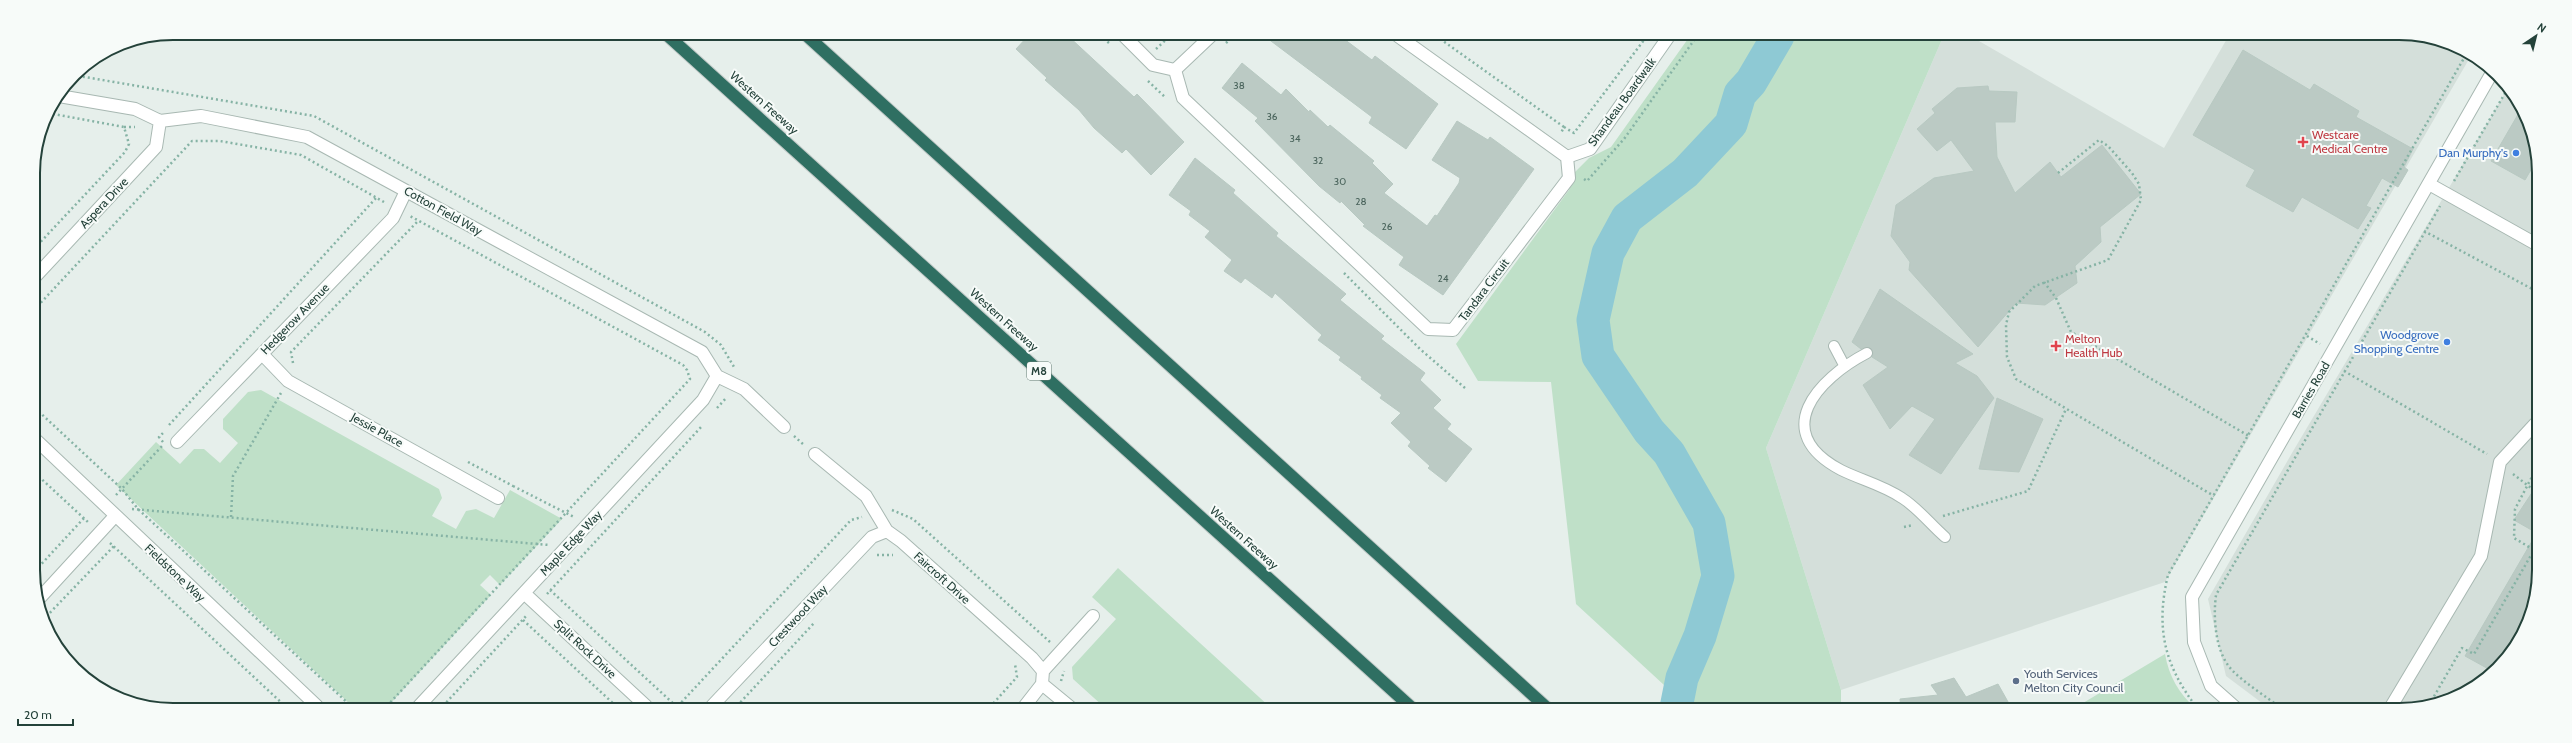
<svg xmlns="http://www.w3.org/2000/svg" width="2572" height="743" font-family="Cabin,sans-serif">
  <style>
    .built { fill: #d4dfda }
    .green { fill: #bfe0c8 }
    .lines { fill: none; stroke-linecap: round; stroke-linejoin: round }
    .river { stroke: #8ec9d4; stroke-width: 33 }
    .building { fill: #bbcac4; stroke: #b8c9c2 }
    .service-casing { stroke: #a8b8b2; stroke-width: 12 }
    .minor-casing { stroke: #a8b8b2; stroke-width: 14 }
    .tertiary-casing { stroke: #a8b8b2; stroke-width: 14 }
    .motorway-casing { stroke: #c2cac8; stroke-width: 14 }
    .path { stroke: #86b3a5; stroke-width: 2.5; stroke-dasharray: 2 3; stroke-linecap: butt }
    .service { stroke: #fff; stroke-width: 10 }
    .minor { stroke: #fff; stroke-width: 12 }
    .tertiary { stroke: #fff; stroke-width: 12 }
    .motorway { stroke: #2f6f62; stroke-width: 12 }
    .health-dot { fill: #e0444e; stroke: #f7fbf9; stroke-width: 1.5 }
    .shop-dot { fill: #3f7fe0; stroke: #f7fbf9; stroke-width: 1.5 }
    .service-dot { fill: #5c6f8a; stroke: #f7fbf9; stroke-width: 1.5 }
    .labels { text-anchor: middle; stroke-width: 4; stroke-linejoin: round; paint-order: stroke }
    .number-label { font-size: 10px; fill: #4a645c }
    .shield { fill: #f7fbf9; stroke: #637a73; stroke-width: 1 }
    .shield-label { font-size: 11px; font-weight: bold; fill: #24423a }
    .street-label { font-size: 12px; fill: #24423a; stroke: #f7fbf9 }
    .health-label { font-size: 12px; fill: #be3a42; stroke: #f7fbf9; text-anchor: start }
    .shop-label { font-size: 12px; fill: #366cbe; stroke: #f7fbf9; text-anchor: end }
    .service-label { font-size: 12px; fill: #4e5e75; stroke: #f7fbf9; text-anchor: start }
    .rim { fill: none; stroke: #24423a; stroke-width: 2 }
  </style>
  <rect width="100%" height="100%" fill="#e6efeb"/>
  <path class="built" d="M1943 37H1972L2164 148 2228 37 2435 38 2472 54 2165 582 1841 690 1766 448Z
    M2508 88 2536 146 2534 606 2520 640 2491 676 2453 699 2408 710 2270 709 2226 676 2208 599 2292 453Z"/>
  <path class="green" d="M1690 36 1943 37 1766 448 1841 690V709L1689 708 1576 604 1551 382 1478 381 1456 344 1569 190 1574 173 1589 158 1611 147Z
    M261 390 439 489 442 498 432 516 456 529 466 511 476 509 494 518 510 490 562 519 500 585 490 575 480 585 491 595 388 706H352L116 485 156 442 180 464 194 449H204L220 463 238 443 223 429V419L248 392Z
    M1118 568 1271 708 1104 707 1073 679 1072 667 1116 619 1092 597Z
    M2165 654C2169 677 2179 693 2196 709H2073Z"/>
  <g class="lines">
    <path class="river" d="M1676 708 1682 678 1700 636 1718 576 1709 523 1669 453 1649 431 1598 356 1593 320 1608 253 1627 218 1685 173 1731 124 1740 94 1751 82 1778 36"/>
  </g>
  <path class="building" d="M1029 35H1067L1134 97 1137 94 1184 142 1151 175 1126 149 1122 153 1094 128 1079 110 1045 80 1047 78 1016 49Z
    M1263 35 1340 36 1372 60 1375 56 1438 104 1406 149 1369 123 1372 117Z
    M2243 50 2310 90 2314 84 2359 111 2356 117 2413 149 2404 167 2408 170 2398 187 2382 178 2366 206 2371 208 2358 229 2302 197 2293 212 2246 186 2255 170 2193 135Z
    M1242 63 1281 95 1286 89 1309 112 1310 110 1328 127 1330 125 1374 161 1372 163 1393 184 1384 193 1427 226 1435 215 1437 216 1459 183 1460 178 1432 160 1457 121 1488 140 1490 137 1534 169 1443 295 1399 265 1404 257 1363 226 1365 225 1341 201 1340 203 1319 186 1255 121 1258 118 1222 88Z
    M1988 86 1989 91 2017 92 2015 122H1995L1997 157 2015 193 2050 162 2061 177 2102 145 2141 194 2100 227 2101 242 2075 266 2077 283 2045 305 2016 303 1978 347 1909 270 1910 262 1891 236 1896 205 1934 178 1974 171 1951 140 1937 151 1917 129 1935 113 1932 109 1957 88Z
    M2520 111 2536 146V161L2525 180 2491 161Z
    M1195 158 1235 190 1233 193 1278 233 1276 236 1346 294 1340 300 1384 336 1381 339 1425 373 1420 380 1441 400 1433 408 1451 424 1447 429 1472 449 1446 482 1428 468 1430 466 1408 446 1411 442 1391 423 1401 413 1380 398 1382 395 1361 379 1362 377 1339 360 1341 357 1318 340 1322 335 1275 293 1272 298 1245 278 1241 283 1224 271 1232 260 1205 237 1210 231 1189 215 1191 211 1169 195Z
    M1880 289 1973 354 1955 363 1977 376 1994 398 1941 474 1909 455 1935 419 1912 406 1890 429 1863 385 1888 367 1872 357 1873 353 1870 348 1861 349 1852 342Z
    M1997 398 2043 419 2019 472 1979 469Z
    M2535 488V532L2514 520Z
    M2535 536 2534 606 2520 640 2494 672 2465 656Z
    M1954 678 1966 697 1998 684 2012 709H1901L1900 699 1938 695 1931 685Z"/>
  <g class="lines">
    <g class="service-casing">
      <path id="service" d="M1834 346 1844 365
        M1867 353C1817 379 1769 432 1841 470 1861 480 1883 485 1902 498 1918 508 1931 525 1945 537"/>
    </g>
    <g class="minor-casing">
      <path id="minor" d="M1123 35 1153 65 1175 70
        M1175 70 1183 98 1428 329 1453 330 1569 178 1567 157 1398 36
        M1175 70 1212 35
        M59 96 135 109 160 121 201 116 307 137 702 352 717 376 744 389 784 427
        M1567 157 1590 149 1669 36
        M2429 184 2536 244
        M34 278 156 147 160 121
        M262 354 288 381 498 498
        M35 439 317 706
        M177 442 393 218 406 191
        M815 454 866 496 887 531 901 541 1032 658 1043 671 1042 684 1024 707
        M524 593 646 706
        M37 601 115 516
        M1043 671 1093 616
        M1042 684 1070 707
        M419 706 703 400 717 376
        M712 706 872 537 887 531
        M2389 710 2481 556 2500 462 2535 424"/>
    </g>
    <g class="tertiary-casing">
      <path id="tertiary" d="M2237 709 2211 686 2194 642 2192 597 2493 71"/>
    </g>
    <g class="motorway-casing">
      <path id="motorway" d="M666 34 1412 708
        M805 34 1547 708"/>
    </g>
    <path class="path" d="M1100 35 1110 44
      M1436 36 1564 127 1561 133
      M1226 43 1234 35
      M1156 49 1171 35
      M73 75 314 116 705 332 721 345 734 367
      M1148 81 1166 98
      M124 127H135
      M1564 127 1574 133 1647 36
      M2058 173 2099 140 2108 146 2132 173 2139 184 2141 200 2108 260 2035 286 2009 312 2006 325 2007 357 2016 379 2214 496
      M1584 179 1587 181 1624 139 1697 36
      M2454 181 2508 88
      M2424 231 2536 291
      M34 249 125 152 129 144 124 127 48 113
      M1344 273 1420 349 1465 388
      M2044 282 2056 298 2071 332 2249 436
      M34 310 192 141H220L301 155 384 202
      M2307 336 2320 344
      M293 363 291 352 418 221
      M2344 371 2487 454
      M35 408 122 489 138 509 351 706
      M717 408 727 397
      M169 425 376 198
      M794 436 804 445
      M163 442 159 437 165 431
      M468 462 513 486
      M35 473 89 523
      M2513 474 2535 491
      M513 486 574 517
      M116 495 163 445
      M132 509 549 545
      M892 510 913 519 1050 642
      M1943 516 2028 491 2066 409
      M231 517 233 476 281 393
      M1904 527 1913 525
      M110 543 285 706
      M877 555H893
      M35 571 84 518
      M550 590 676 706
      M547 594 702 426
      M43 620 114 546
      M523 620 616 706
      M1061 681 1064 671
      M2429 705 2462 648 2474 654 2534 550 2514 538 2515 509 2535 471
      M387 706 690 379 687 370 683 365 410 216
      M443 706 527 615
      M678 706 851 520 862 517
      M737 706 815 622
      M990 707 1017 677 1015 664
      M2198 709C2165 667 2155 629 2168 575L2468 51
      M2282 709C2266 696 2245 684 2231 669 2215 651 2213 617 2216 595L2440 206"/>
    <use href="#service" class="service"/>
    <use href="#minor" class="minor"/>
    <use href="#tertiary" class="tertiary"/>
    <use href="#motorway" class="motorway"/>
  </g>
  <g class="health-dot">
    <path d="M2301 136h4v4h4v4h-4v4h-4v-4h-4v-4h4z"/>
    <path d="M2054 340h4v4h4v4h-4v4h-4v-4h-4v-4h4z"/>
  </g>
  <g class="shop-dot">
    <circle cx="2516" cy="153" r="4"/>
    <circle cx="2447" cy="342" r="4"/>
  </g>
  <circle class="service-dot" cx="2016" cy="681" r="4"/>
  <g class="labels">
    <g class="number-label">
      <text x="1239" y="89">38</text>
      <text x="1272" y="120">36</text>
      <text x="1295" y="142">34</text>
      <text x="1318" y="164">32</text>
      <text x="1340" y="185">30</text>
      <text x="1361" y="205">28</text>
      <text x="1387" y="230">26</text>
      <text x="1443" y="282">24</text>
    </g>
    <rect class="shield" x="1027" y="362" width="24" height="18" rx="3"/>
    <g class="shield-label">
      <text x="1039" y="375">M8</text>
    </g>
    <g class="street-label">
      <text transform="translate(1622 102) rotate(-54)" y="4">Shandeau Boardwalk</text>
      <text transform="translate(764 103) rotate(42)" y="4">Western Freeway</text>
      <text transform="translate(104 203) rotate(-47)" y="4">Aspera Drive</text>
      <text transform="translate(443 211) rotate(29)" y="4">Cotton Field Way</text>
      <text transform="translate(1484 290) rotate(-53)" y="4">Tandara Circuit</text>
      <text transform="translate(295 319) rotate(-46)" y="4">Hedgerow Avenue</text>
      <text transform="translate(1004 320) rotate(42)" y="4">Western Freeway</text>
      <text transform="translate(2311 390) rotate(-60)" y="4">Barries Road</text>
      <text transform="translate(377 430) rotate(29)" y="4">Jessie Place</text>
      <text transform="translate(1244 538) rotate(42)" y="4">Western Freeway</text>
      <text transform="translate(571 543) rotate(-47)" y="4">Maple Edge Way</text>
      <text transform="translate(175 573) rotate(43)" y="4">Fieldstone Way</text>
      <text transform="translate(942 578) rotate(42)" y="4">Faircroft Drive</text>
      <text transform="translate(798 616) rotate(-47)" y="4">Crestwood Way</text>
      <text transform="translate(585 649) rotate(43)" y="4">Split Rock Drive</text>
    </g>
    <g class="health-label">
      <text x="2312" y="139">Westcare<tspan x="2312" dy="14">Medical Centre</tspan></text>
      <text x="2065" y="343">Melton<tspan x="2065" dy="14">Health Hub</tspan></text>
    </g>
    <g class="shop-label">
      <text x="2508" y="157">Dan Murphy's</text>
      <text x="2439" y="339">Woodgrove<tspan x="2439" dy="14">Shopping Centre</tspan></text>
    </g>
    <g class="service-label">
      <text x="2024" y="678">Youth Services<tspan x="2024" dy="14">Melton City Council</tspan></text>
    </g>
  </g>
  <path d="M0 0H2572V743H0ZM173 40H2399A133 133 0 0 1 2532 173V570A133 133 0 0 1 2399 703H173A133 133 0 0 1 40 570V173A133 133 0 0 1 173 40Z" fill="#f7fbf9" fill-rule="evenodd"/>
  <path class="rim" d="M173 40H2399A133 133 0 0 1 2532 173V570A133 133 0 0 1 2399 703H173A133 133 0 0 1 40 570V173A133 133 0 0 1 173 40Z"/>
  <g transform="translate(2536 36) rotate(35)" stroke="#f7fbf9" stroke-width="3" paint-order="stroke">
  <path d="M0-3L7 15L0 10L-7 15Z" fill="#24423a"/>
  <text y="-6" font-size="11" font-weight="bold" text-anchor="middle" fill="#24423a">N</text>
  </g>
  <path d="M18 719v6h55v-6" fill="none" stroke="#24423a" stroke-width="2"/>
  <text x="24" y="719" font-size="12" fill="#24423a" stroke="#f7fbf9" stroke-width="3" paint-order="stroke">20 m</text>
</svg>
